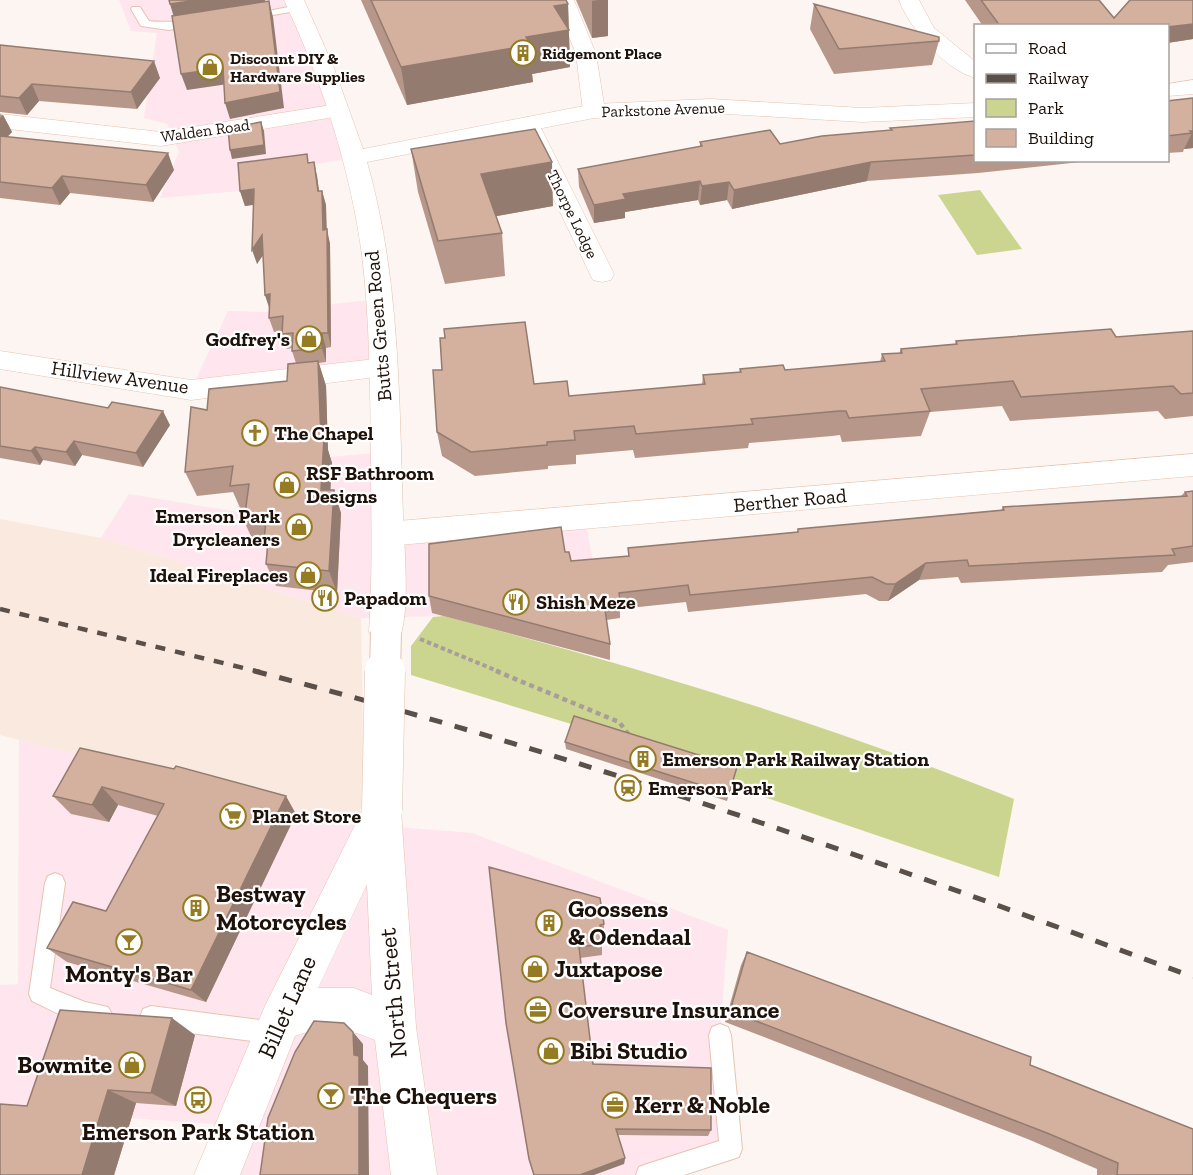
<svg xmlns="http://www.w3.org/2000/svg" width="1193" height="1175" font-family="'Zilla Slab',serif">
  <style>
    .commercial { fill: #fee5ee }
    .built { fill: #fae9df }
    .green { fill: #cbd590 }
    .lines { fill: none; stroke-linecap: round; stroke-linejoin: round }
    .lane-casing { stroke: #e7c3b0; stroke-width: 2 }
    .street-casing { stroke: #e7c3b0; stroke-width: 1 }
    .secondary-casing { stroke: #e7c3b0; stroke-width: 1 }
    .path-far1 { stroke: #a79e99; stroke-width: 4; stroke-dasharray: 4.5 3; stroke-linecap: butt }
    .path { stroke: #a79e99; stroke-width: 4.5; stroke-dasharray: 5 4; stroke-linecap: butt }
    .lane { fill: #fff; fill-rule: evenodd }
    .street { fill: #fff; fill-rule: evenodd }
    .secondary { fill: #fff; fill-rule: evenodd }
    .rail-far1 { stroke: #5a5049; stroke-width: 4.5; stroke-dasharray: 10 10; stroke-linecap: butt }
    .rail { stroke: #5a5049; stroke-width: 5; stroke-dasharray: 13 13; stroke-linecap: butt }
    .secondary-bridge-far1-casing { stroke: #e7c3b0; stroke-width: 32; stroke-linecap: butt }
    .secondary-bridge-casing { stroke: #e7c3b0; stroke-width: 41; stroke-linecap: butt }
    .secondary-bridge-far1 { stroke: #fff; stroke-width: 30 }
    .secondary-bridge { stroke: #fff; stroke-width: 40 }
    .wall { fill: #b69789 }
    .shaded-wall { fill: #947b6f }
    .building { fill: #d4b09f; stroke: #947b6f; stroke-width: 1.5 }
    .labels { text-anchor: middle; stroke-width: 4.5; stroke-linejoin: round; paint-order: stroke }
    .far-poi-label { font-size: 16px; font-weight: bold; fill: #1d110a; stroke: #fff; text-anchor: start }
    .far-street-label { font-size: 16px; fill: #1d110a; stroke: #fff }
    .street-label { font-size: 20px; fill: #1d110a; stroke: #fff }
    .poi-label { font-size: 20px; font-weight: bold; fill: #1d110a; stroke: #fff; text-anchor: start }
    .near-poi-label { font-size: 24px; font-weight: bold; fill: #1d110a; stroke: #fff; text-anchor: start }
    .near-street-label { font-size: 24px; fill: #1d110a; stroke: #fff }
  </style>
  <rect width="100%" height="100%" fill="#fcf5f1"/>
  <path class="commercial" d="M119 0H294L354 158 239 176 240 191 160 198 179 152 167 124 144 118 157 33 131 31Z
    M378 299 384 367 191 390 228 311 264 312Z
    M386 452 387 534 585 518 610 660 444 616 361 618 101 538 129 494 237 512 243 465Z
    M19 739 357 824 472 833 728 930 720 1035 731 1149 647 1175H217L236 1126 0 1108V985L18 984Z"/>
  <path class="built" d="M0 519 101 538 361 618 364 797 357 824 0 735Z"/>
  <path class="green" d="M980 190 1022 249 977 255 938 195Z
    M444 616C637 667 828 724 1014 799L999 877 732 786 735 774 411 675V646L433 617Z"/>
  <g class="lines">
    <g class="lane-casing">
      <path id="lane" d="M298 5 302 6V10L249 19 244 16Z
        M132 7H140L149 21C160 23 194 20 199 24L169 30 141 26 131 9Z
        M55 873 62 876 65 883 50 988 85 1002 108 1007 112 1014 108 1021C85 1031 54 1011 32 1001L29 994 45 883 48 876Z
        M151 1006 275 1022 283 1025 286 1033 283 1041 275 1044 151 1028 143 1025 140 1017 143 1009Z
        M720 1024 728 1027 731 1035 742 1149 739 1157 684 1175H636L639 1167 647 1164 719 1141 709 1035 712 1027Z"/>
    </g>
    <g class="street-casing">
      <path id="street" d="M554 0H574L596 54 605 111 602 116H586L583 111 576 54Z
        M899 0H919L934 28 976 62V78C946 71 909 28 899 0Z
        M338 104 346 105 349 110 346 115 161 146 0 128V114L161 132Z
        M532 125 540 127 543 132 614 274 611 280 602 282 593 280 590 274 521 132 524 127Z
        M0 351 191 380 384 358 393 360 397 367 393 374 384 376 191 400 0 369Z
        M1193 454V476L387 546 376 542 372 534 376 526 387 522Z"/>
    </g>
    <g class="secondary-casing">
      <path id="secondary" d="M284 0H304L334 68 363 149 594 104 711 99 862 108 976 103V117L862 122 711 113 594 118 367 162C400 277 399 397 403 516 404 547 411 616 398 642L386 646 374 642 369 632C373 573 371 514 371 455 370 388 370 321 362 255 350 167 322 81 284 0Z
        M1193 80V94L1168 96V84Z
        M382 792 395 797 401 810 416 1027 437 1175H391L375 1040C348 1028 323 1025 295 1036L240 1175H194L265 1006 369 797ZM367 884 372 995 354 988H318Z"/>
    </g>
    <path class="path-far1" d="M420 639 500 672"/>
    <path class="path" d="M496 671 619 722 629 735"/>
    <use href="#lane" class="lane"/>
    <use href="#street" class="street"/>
    <use href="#secondary" class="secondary"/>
    <path class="rail-far1" d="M0 609 260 672"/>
    <path class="rail" d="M254 671C574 753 884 862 1193 977"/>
    <g class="secondary-bridge-far1-casing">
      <path id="secondary-bridge-far1" d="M385 672 386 632"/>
    </g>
    <g class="secondary-bridge-casing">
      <path id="secondary-bridge" d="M382 810 385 671"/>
    </g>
    <use href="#secondary-bridge-far1" class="secondary-bridge-far1"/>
    <use href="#secondary-bridge" class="secondary-bridge"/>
  </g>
  <path class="wall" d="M361 0H566L568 4 570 67 532 74 533 82 407 105Z
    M576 0H608V36L592 38Z
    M965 0H1099L1114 18 1130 0H1193V39L1167 43V26H983Z
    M814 4 939 41 932 65 834 74 810 29Z
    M0 45 160 78 137 109 39 101 27 115 0 112Z
    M1193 98V148L1184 149 1183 152 1167 153V101Z
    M0 114 3 115 12 132 7 137 174 170 153 202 70 193 60 205 0 198Z
    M975 121V160H1099L978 173 867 181 732 209 727 200 700 205 698 200 625 212V218L594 223 579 187 578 169 700 147V142L780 144 890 130V128Z
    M411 149 553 206 496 216 502 233 505 276 445 284 418 192Z
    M309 162 317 176 319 191H322L326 205V229L330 244 331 347 326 348V362L319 363 326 386 328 450 332 463 330 490 341 513 337 593 276 586 266 564 267 550 265 544 255 545 244 521 246 509 241 510 233 492 197 496 185 472 207 410 287 381 296 363 292 351V348L287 349 282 331 274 332 269 318V308L265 295 263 255 257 264 253 205 245 206 240 191Z
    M1193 331V416L1165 419 1158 411 1010 421 1002 406 930 412 921 436 842 442 840 435 832 436 749 443 748 448 635 458 633 450 576 455V464L548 466V469L475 476 442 456 437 432 534 384 569 396 702 385 703 375 739 373 740 369 785 370 880 362 882 354 899 353 901 349 955 344 956 341 1116 337Z
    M0 387 170 425 143 467 82 455 75 466 43 460 40 465 0 458Z
    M1193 491V562L1168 565 1162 572 961 583 958 577 919 580 888 601H879L866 594 688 612 686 602 620 609V618L606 620 610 644V660L432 613 429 596 565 552 571 561 628 556V548L797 532 798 529 1001 510 1003 507 1181 496 1185 492Z
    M565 742 737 767 727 801 566 749Z
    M80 748 296 814 206 1002 67 962 47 948 106 911 158 816 118 805 109 822 71 814 53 796Z
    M489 867 604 924V936H602V955L580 958 593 1064 711 1130 708 1136 618 1135 625 1158 624 1164Z
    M747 952 1030 1065 1193 1175H1097V1169L1030 1140 725 1022 741 965Z
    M195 1035 176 1106 136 1103 114 1175H0L27 1106Z"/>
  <path class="shaded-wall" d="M198 0H265L267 7 175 21 170 4Z
    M598 0H608V36L592 38V1Z
    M269 1 273 17 284 108 230 119 225 103Z
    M568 4 570 67 532 74 533 82 407 105 401 67 526 37 554 6Z
    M1193 24V39L1167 43V27Z
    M154 61 160 78 137 109 131 92Z
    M223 68 228 84 187 90 181 74Z
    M32 84 39 101 27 115 19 98Z
    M3 115 12 132 0 144V118Z
    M261 122 264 131 266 154 232 159 230 150Z
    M1190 131H1193V148L1184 149 1192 133Z
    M168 153 174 170 153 202 146 185Z
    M314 162 317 176 321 206 318 191Z
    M552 162 553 206 486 218 481 174Z
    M871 162 867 181 732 209 734 190Z
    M62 176 70 193 60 205 52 188Z
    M700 181 698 200 625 212V218L594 223V205L623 194Z
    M729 182 727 200 700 205 702 186Z
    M254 189 258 204 245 206 240 191Z
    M322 191 326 205 327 235V229L330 244 331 347 328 333Z
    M262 235 267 249 257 264 252 250Z
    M270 294V309L265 295Z
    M322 333 326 348V362L322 348Z
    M318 361 326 386 328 450 332 463 329 514 321 490Z
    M163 411 170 425 143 467 136 453Z
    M74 441 82 455 75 466 66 452Z
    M35 447 43 460 40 465 31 451Z
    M334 490 341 513 337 593 329 571Z
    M926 563 919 580 888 601 895 584Z
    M102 787 118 805 109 822 92 805Z
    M286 796 296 814 206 1002 191 990Z
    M172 1018 195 1035 176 1106 151 1093Z
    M353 1032 363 1044V1060L368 1066 369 1175H359L354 1055Z
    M108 1090 136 1103 114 1175H82Z
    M625 1158 624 1164 594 1175H580Z"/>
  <path class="building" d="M169 0H198L170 4Z
    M371 0H566L568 4 554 6 569 30 526 37 531 45 401 67Z
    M981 0H1099L1114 18 1130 0H1193V24L1167 27V26H1038L1037 25 1036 26H1000Z
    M269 1 280 92 225 103 223 68 181 74 172 16Z
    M814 4 939 37V41L839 49Z
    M0 45 154 61 131 92 32 84 19 98 0 96Z
    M1193 98V131H1190L1192 133 1167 136V101Z
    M975 121V155L871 162 734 190 729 182 702 186 700 181 623 194 626 199 594 205 578 169 702 146 700 142 770 130 780 144 822 136 892 130 890 128Z
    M261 122 264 145 230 150 228 128Z
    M535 129 552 162 481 174 502 233 438 241 411 149Z
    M0 136 168 153 146 185 62 176 52 188 0 182Z
    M307 154 308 163 314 162 318 191H322L323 230 327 229 328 333H322V348L292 351 293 333 282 334 283 316 269 318 270 294 265 295 262 235 252 250 254 189 240 191 238 163Z
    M525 322 534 384 567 381 569 396 705 384 703 375 741 372 740 369 783 365 785 370 885 361 882 354 902 353 901 349 957 344 956 341 1111 329 1116 337 1193 331V393L1181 394 1173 386 1021 397 1013 381 921 389 930 411 849 418 846 411H839L751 419 753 424 636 434 634 426 574 431 575 440 547 442V445L471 452 437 432 433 370H442L440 338H445L444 329Z
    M318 361 321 439 324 438 321 490H334L329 571 266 564 268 541H264L266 519 244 521 249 484 230 486 233 466 185 472 191 407 207 410 209 389 287 381 288 364Z
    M0 387 108 408 112 402 163 411 136 453 74 441 66 452 35 447 31 451 0 446Z
    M1193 491V546L1172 549 1175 555 969 566 967 560 926 563 895 584H886L872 577 690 595 688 585 619 593 620 601 604 603 610 644 429 596V544L561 527 565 552H569L571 561 629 556 628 548 798 532V529L1004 510 1003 507 1187 496 1185 492Z
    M574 716 737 767 729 794 565 742Z
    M80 748 174 769 176 766 286 796 191 990 47 948 73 902 106 911 164 804 102 787 92 805 53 796Z
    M489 867 600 898 604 924 600 925 603 944 579 947 593 1064 711 1068V1130L616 1129 625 1158 580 1175H534L529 1159 506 1023Z
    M747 952 1031 1057 1030 1065 1193 1129V1175H1117L1118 1163 1047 1133 730 1011Z
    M60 1010 172 1018 151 1093 108 1090 82 1175H0V1104L27 1106Z
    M314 1021 344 1023 353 1032 354 1055 359 1056V1175H260L268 1118 295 1052Z"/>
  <defs>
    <g id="building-ring" transform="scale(1.35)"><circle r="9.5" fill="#fff" stroke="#957c23" stroke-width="1.5"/><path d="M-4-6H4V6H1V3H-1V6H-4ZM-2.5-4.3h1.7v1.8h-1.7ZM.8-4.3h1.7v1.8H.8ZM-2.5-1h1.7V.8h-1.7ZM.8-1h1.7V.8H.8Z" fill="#957c23"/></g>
    <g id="shop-ring" transform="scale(1.35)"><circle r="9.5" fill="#fff" stroke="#957c23" stroke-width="1.5"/><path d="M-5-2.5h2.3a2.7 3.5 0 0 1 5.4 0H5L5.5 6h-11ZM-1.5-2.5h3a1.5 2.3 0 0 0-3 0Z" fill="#957c23"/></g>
    <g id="church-ring" transform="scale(1.35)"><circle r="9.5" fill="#fff" stroke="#957c23" stroke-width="1.5"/><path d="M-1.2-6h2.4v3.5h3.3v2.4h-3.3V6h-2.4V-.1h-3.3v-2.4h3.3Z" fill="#957c23"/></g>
    <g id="restaurant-ring" transform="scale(1.35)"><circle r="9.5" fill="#fff" stroke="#957c23" stroke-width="1.5"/><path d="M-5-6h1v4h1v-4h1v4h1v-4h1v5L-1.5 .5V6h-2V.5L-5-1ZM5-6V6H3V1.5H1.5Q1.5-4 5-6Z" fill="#957c23"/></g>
    <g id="station-ring" transform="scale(1.35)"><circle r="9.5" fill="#fff" stroke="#957c23" stroke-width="1.5"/><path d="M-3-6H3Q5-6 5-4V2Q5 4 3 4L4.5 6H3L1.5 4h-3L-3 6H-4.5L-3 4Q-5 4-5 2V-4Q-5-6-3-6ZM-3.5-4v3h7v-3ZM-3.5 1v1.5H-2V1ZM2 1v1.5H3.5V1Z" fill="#957c23"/></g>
    <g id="supermarket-ring" transform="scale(1.35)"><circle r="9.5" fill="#fff" stroke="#957c23" stroke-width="1.5"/><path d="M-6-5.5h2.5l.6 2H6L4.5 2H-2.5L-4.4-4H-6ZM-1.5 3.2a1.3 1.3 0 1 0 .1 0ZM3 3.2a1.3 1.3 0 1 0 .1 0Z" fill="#957c23"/></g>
    <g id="bar-ring" transform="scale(1.35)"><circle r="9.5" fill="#fff" stroke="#957c23" stroke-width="1.5"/><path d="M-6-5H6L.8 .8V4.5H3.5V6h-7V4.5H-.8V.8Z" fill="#957c23"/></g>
    <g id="office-ring" transform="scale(1.35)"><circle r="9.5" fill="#fff" stroke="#957c23" stroke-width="1.5"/><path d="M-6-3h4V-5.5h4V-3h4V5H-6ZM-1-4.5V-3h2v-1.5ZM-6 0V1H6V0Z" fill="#957c23"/></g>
    <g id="bus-ring" transform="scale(1.35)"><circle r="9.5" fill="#fff" stroke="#957c23" stroke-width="1.5"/><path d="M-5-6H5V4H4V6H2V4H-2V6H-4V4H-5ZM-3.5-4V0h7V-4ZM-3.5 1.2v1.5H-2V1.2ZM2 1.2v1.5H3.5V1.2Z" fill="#957c23"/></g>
  </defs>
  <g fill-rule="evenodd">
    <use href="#building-ring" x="523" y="53"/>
    <use href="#shop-ring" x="210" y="67"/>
    <use href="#shop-ring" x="309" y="339"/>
    <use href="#church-ring" x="255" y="433"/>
    <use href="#shop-ring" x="287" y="485"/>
    <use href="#shop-ring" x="299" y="527"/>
    <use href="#shop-ring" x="308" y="575"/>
    <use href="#restaurant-ring" x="325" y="598"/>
    <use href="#restaurant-ring" x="516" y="602"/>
    <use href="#building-ring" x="643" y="759"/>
    <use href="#station-ring" x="628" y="788"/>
    <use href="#supermarket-ring" x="233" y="816"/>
    <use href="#building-ring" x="196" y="908"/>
    <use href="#building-ring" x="549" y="923"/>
    <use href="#bar-ring" x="129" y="942"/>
    <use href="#shop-ring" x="535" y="969"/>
    <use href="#office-ring" x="538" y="1010"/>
    <use href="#shop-ring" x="551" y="1051"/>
    <use href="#shop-ring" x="132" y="1065"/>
    <use href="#bar-ring" x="331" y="1096"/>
    <use href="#bus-ring" x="198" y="1100"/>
    <use href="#office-ring" x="615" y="1105"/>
  </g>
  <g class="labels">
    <g class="far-poi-label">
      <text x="542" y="59">Ridgemont Place</text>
      <text x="230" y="64">Discount DIY &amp;<tspan x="230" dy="18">Hardware Supplies</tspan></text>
    </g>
    <g class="far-street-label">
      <text transform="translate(663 109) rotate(-2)" y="6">Parkstone Avenue</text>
      <text transform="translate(205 130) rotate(-8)" y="6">Walden Road</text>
      <text transform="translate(573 214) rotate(64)" y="6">Thorpe Lodge</text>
    </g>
    <g class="street-label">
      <text transform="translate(378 326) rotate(-95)" y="7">Butts Green Road</text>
      <text transform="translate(120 377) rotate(8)" y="7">Hillview Avenue</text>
      <text transform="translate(790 500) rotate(-5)" y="7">Berther Road</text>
    </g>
    <g class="poi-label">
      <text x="290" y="346" text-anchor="end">Godfrey's</text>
      <text x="274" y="440">The Chapel</text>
      <text x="306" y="480">RSF Bathroom<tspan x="306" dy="23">Designs</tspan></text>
      <text x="280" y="523" text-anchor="end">Emerson Park<tspan x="280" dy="23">Drycleaners</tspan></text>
      <text x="288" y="582" text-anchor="end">Ideal Fireplaces</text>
      <text x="344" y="605">Papadom</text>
      <text x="536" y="609">Shish Meze</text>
      <text x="662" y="766">Emerson Park Railway Station</text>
      <text x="648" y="795">Emerson Park</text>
      <text x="252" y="823">Planet Store</text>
    </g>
    <g class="near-poi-label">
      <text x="216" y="902">Bestway<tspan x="216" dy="28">Motorcycles</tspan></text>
      <text x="568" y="917">Goossens<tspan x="568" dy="28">&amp; Odendaal</tspan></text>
      <text x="554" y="977">Juxtapose</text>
      <text x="129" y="982" text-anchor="middle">Monty's Bar</text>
      <text x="558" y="1018">Coversure Insurance</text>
      <text x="570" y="1059">Bibi Studio</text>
      <text x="112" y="1073" text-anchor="end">Bowmite</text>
      <text x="350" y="1104">The Chequers</text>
      <text x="634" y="1113">Kerr &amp; Noble</text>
      <text x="198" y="1140" text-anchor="middle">Emerson Park Station</text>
    </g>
    <g class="near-street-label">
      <text transform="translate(393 993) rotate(-95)" y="8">North Street</text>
      <text transform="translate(287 1007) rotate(-66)" y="8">Billet Lane</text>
    </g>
  </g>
  <rect x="974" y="24" width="195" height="138" fill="#ffffff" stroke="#a5a09d" stroke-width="1.5"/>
  <rect x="986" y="44" width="30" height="9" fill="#ffffff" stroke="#a5a09d" stroke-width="1.5"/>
  <text x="1028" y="54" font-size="18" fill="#1d110a">Road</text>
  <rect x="986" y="74" width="30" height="9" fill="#5a5049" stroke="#a5a09d" stroke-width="1.5"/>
  <text x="1028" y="84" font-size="18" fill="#1d110a">Railway</text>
  <rect x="986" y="99" width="30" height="18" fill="#cbd590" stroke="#a5a09d" stroke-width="1.5"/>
  <text x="1028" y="114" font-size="18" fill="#1d110a">Park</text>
  <rect x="986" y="129" width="30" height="18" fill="#d4b09f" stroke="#a5a09d" stroke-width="1.5"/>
  <text x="1028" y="144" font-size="18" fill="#1d110a">Building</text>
</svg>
